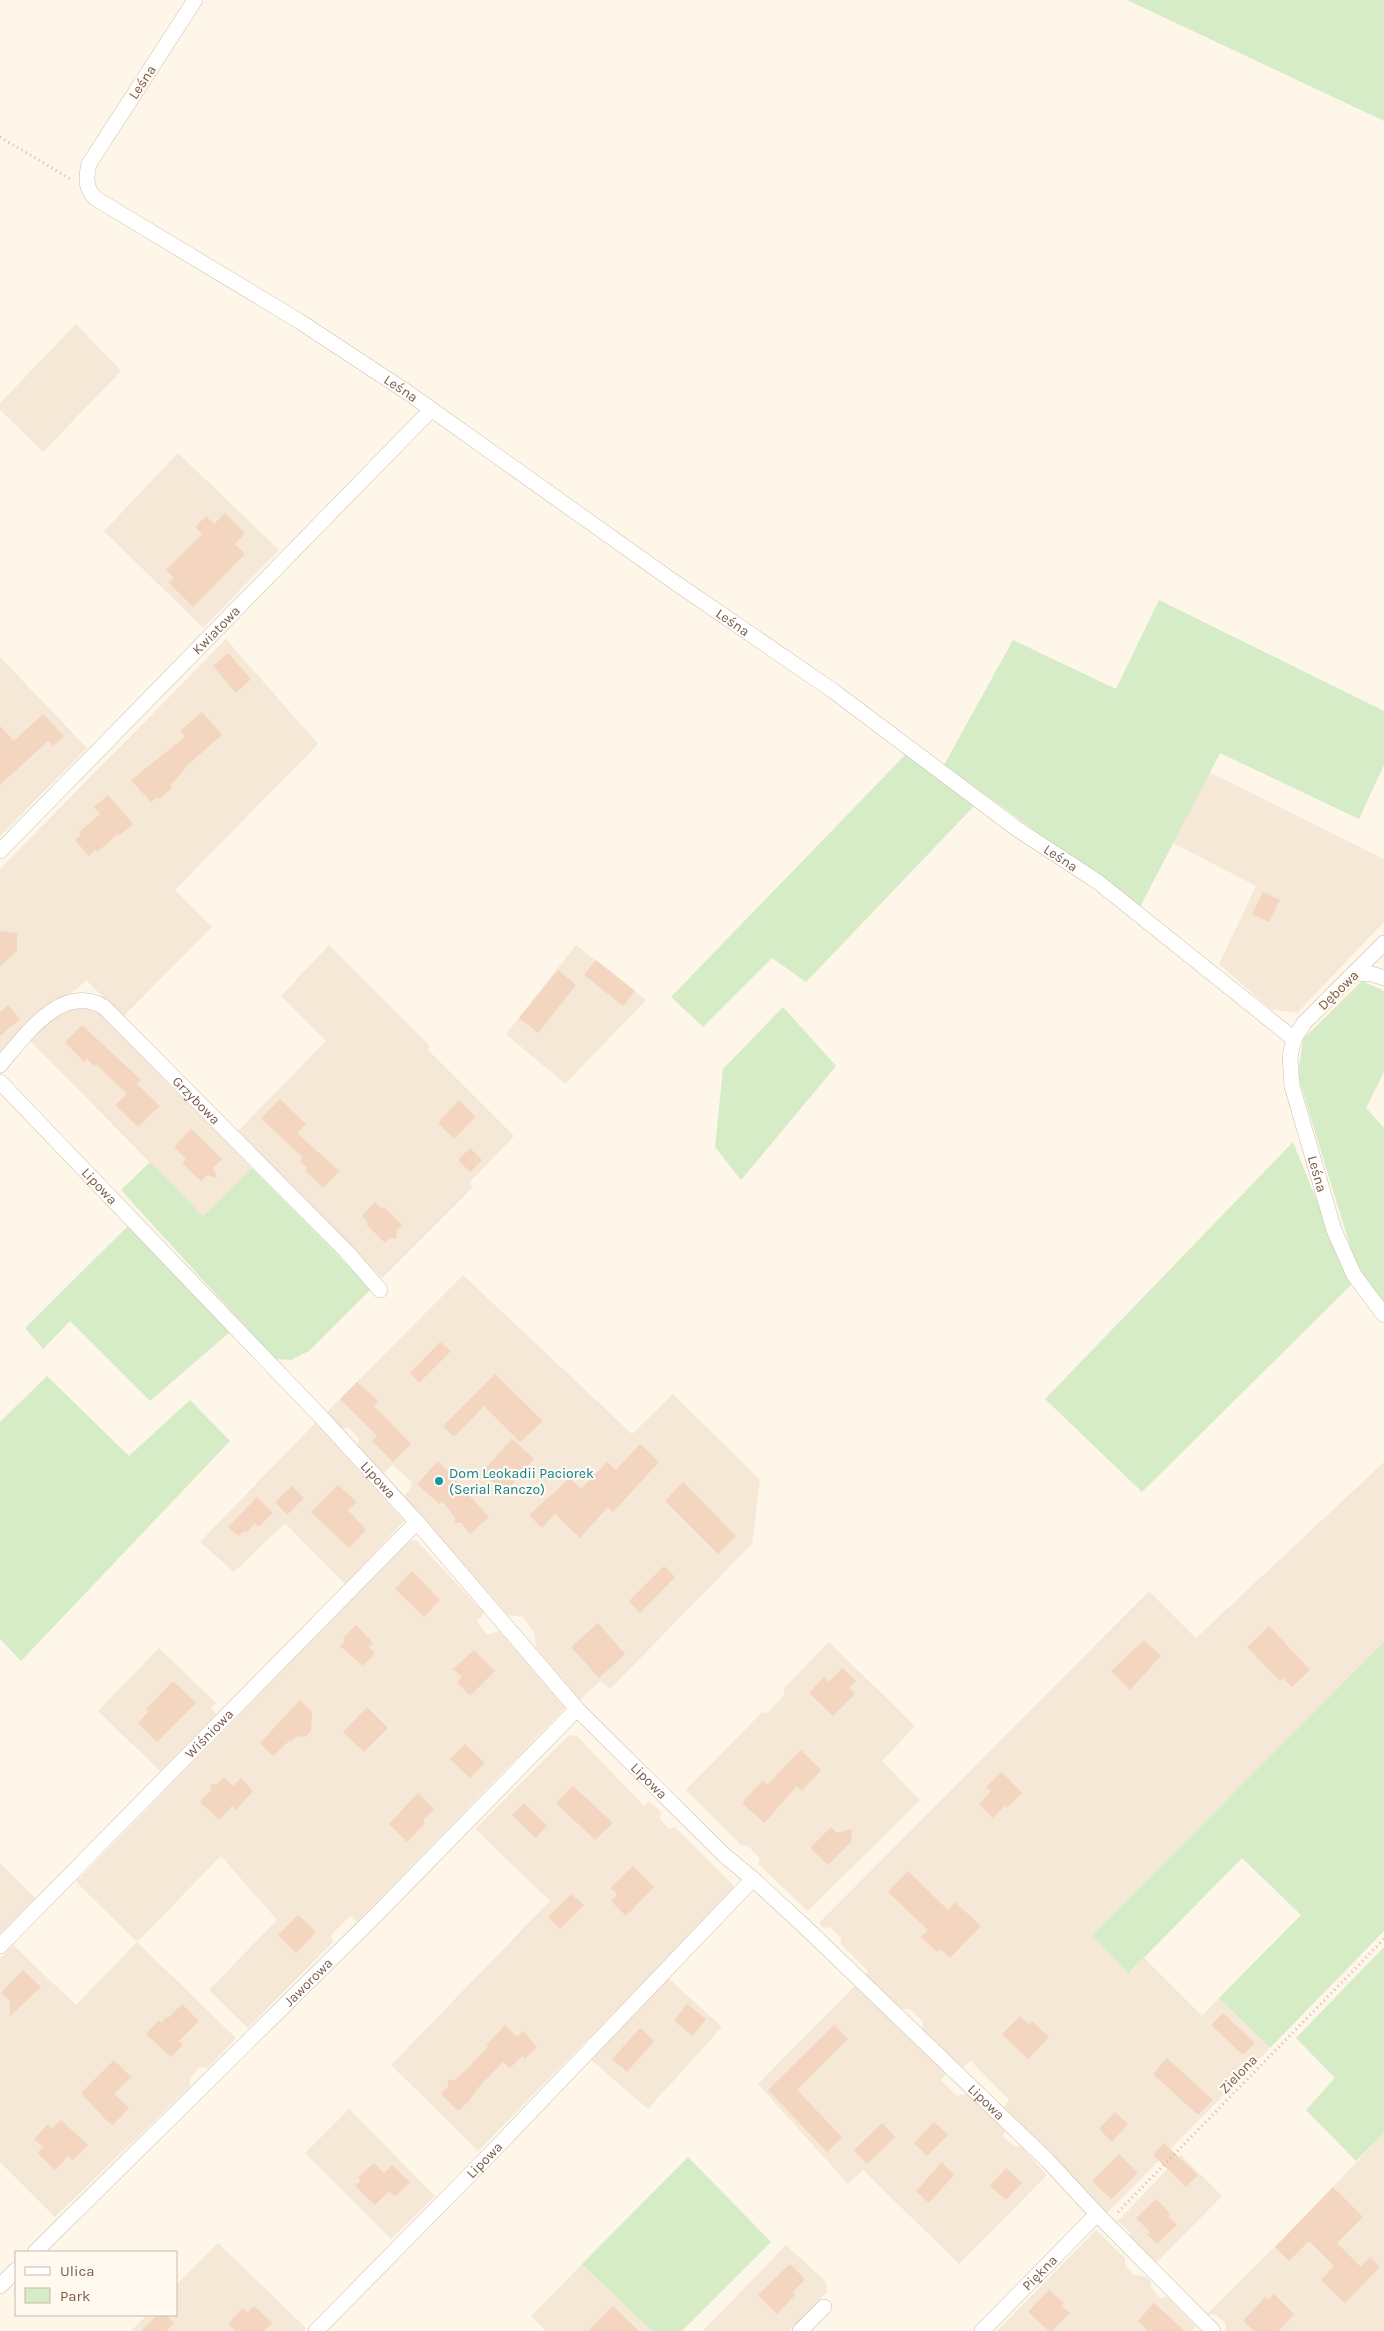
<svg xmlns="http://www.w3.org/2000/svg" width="1384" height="2331" font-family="Karla,sans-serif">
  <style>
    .residential { fill: #f5e8d7 }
    .green { fill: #d5ecc7 }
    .building { fill: #f3d5c0 }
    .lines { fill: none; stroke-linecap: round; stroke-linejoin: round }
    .minor-casing { stroke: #d0beae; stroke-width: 16 }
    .path { stroke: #d9b8a3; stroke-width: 3; stroke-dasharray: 1 4; stroke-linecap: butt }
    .minor { stroke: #fff; stroke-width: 15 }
    .culture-dot { fill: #0f9aa8; stroke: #fff9f0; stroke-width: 2 }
    .labels { text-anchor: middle; stroke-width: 4.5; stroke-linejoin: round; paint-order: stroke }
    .street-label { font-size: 14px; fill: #795c4c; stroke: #fff9f0 }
    .culture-label { font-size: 14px; fill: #0d838f; stroke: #fff9f0; text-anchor: start }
  </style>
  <rect width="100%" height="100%" fill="#fdf6e9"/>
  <path class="residential" d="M76 324 121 371 43 452 0 410V403Z
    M178 453 279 550 203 628 104 531Z
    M226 639 318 744 175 890 212 927 123 1017 86 980 77 989 44 1010 0 1053V869Z
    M0 657 87 748 0 836Z
    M1209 772 1384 859V922L1297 1013 1270 1009 1219 964 1256 886 1173 843Z
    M329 945 430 1046 428 1050 514 1136 469 1183 473 1187 382 1278 237 1132 326 1041 281 996Z
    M576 945 646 1000 565 1084 506 1034Z
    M82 1006 94 1008 252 1168 203 1216 29 1040 47 1022 62 1012Z
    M463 1275 632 1434 673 1394 760 1480 752 1544 610 1689 600 1681 580 1700 536 1648 534 1632 523 1617 508 1615 404 1496 410 1490 412 1482 392 1465 383 1474 358 1446 359 1439 349 1428 342 1429 327 1412Z
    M315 1423 404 1521 345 1584 285 1523 234 1572 200 1542Z
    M1384 1462V1642L1092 1935 1130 1973 1144 1958 1202 2016 1219 1998 1270 2048 1106 2214 1004 2107 1009 2100 971 2061 963 2068 922 2030 923 2022 910 2009H900L865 1976 868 1971 841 1944V1938L830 1927 824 1928 819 1923 1149 1591 1196 1638Z
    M416 1540 484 1613 477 1621 487 1635 499 1631 565 1708 357 1922 350 1916 331 1935 333 1942 248 2028 209 1990 277 1920 221 1856 137 1942 236 2038 208 2068 200 2067 190 2078V2086L55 2217 0 2162V1959L13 1945 76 2005 137 1942 76 1882 409 1541Z
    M829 1642 915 1726 882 1761 920 1800 808 1911 758 1864 760 1858 747 1845 742 1846 686 1790 762 1712 768 1713 784 1695V1688Z
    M159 1648 216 1703 211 1708 217 1714 160 1771 98 1711Z
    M569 1735 577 1736 644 1806 649 1801 661 1812 660 1819 669 1829 675 1827 734 1886V1890L478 2151 391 2065 550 1901 475 1829Z
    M0 1863 35 1898 0 1934Z
    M667 1977 722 2027 648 2109 589 2058Z
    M855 1986 947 2073 940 2080 957 2096 967 2094 1005 2130 1003 2136 1015 2147 1021 2146 1047 2175 959 2264 863 2170 848 2184 758 2084Z
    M349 2109 435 2196 391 2239 305 2153Z
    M1384 2133V2331H1225L1226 2324 1216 2315 1207 2314 1295 2227Z
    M1181 2155 1222 2196 1156 2263 1130 2239V2232L1119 2222 1115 2224Z
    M1096 2230 1125 2258V2265L1134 2275 1144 2276 1151 2281V2287L1160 2298 1167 2297 1196 2327 1192 2331H997Z
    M218 2243 306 2328 303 2331H131L147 2315H176V2285Z
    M786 2245 826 2282 827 2292 789 2331H703Z
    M582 2264 652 2331H546L531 2316Z"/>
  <path class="green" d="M1127 0H1384V121Z
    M1159 600 1384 711V765L1359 819 1220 753 1140 907 944 765 1013 640 1116 689Z
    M907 753 977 803 806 982 772 958 703 1027 671 997Z
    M1362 981 1384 991V1072L1366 1108 1384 1128V1307L1358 1272 1298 1076 1303 1039Z
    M783 1007 836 1066 741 1180 715 1147 723 1069Z
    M1293 1142 1351 1285 1142 1492 1045 1399Z
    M150 1162 203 1216 252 1168 371 1289 309 1351 291 1360 275 1359 121 1190Z
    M129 1225 230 1332 150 1401 70 1321 43 1349 25 1328Z
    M47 1376 129 1456 190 1400 230 1441 21 1661 0 1639V1422Z
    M1384 1642V1931L1270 2048 1219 1998 1301 1915 1242 1858 1129 1973 1092 1935Z
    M1384 1947V2133L1356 2161 1306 2110 1335 2078 1296 2038Z
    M688 2157 771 2242 682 2331H652L582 2264Z"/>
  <path class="building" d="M225 513 245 533 235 544 245 554 193 607 169 583 174 578 166 570 202 534 195 527 206 516 214 524Z
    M228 653 251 679 236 693 213 666Z
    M202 712 222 735 184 768 185 769 170 786 172 788 159 799 157 797 151 802 131 780 185 737 180 731Z
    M43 714 64 736 53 746 48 741 0 785V726L14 741Z
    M108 795 133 824 119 836 118 834 97 852 95 850 89 856 75 840 81 835 79 832 100 814 94 807Z
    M1263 892 1280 900 1269 922 1252 914Z
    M0 931 17 933V951L0 966Z
    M596 960 635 991 623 1006 584 975Z
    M558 970 576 985 538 1033 519 1018Z
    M8 1005 20 1019 0 1036V1012Z
    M82 1025 141 1080 137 1084 160 1106 138 1127 115 1105 127 1094 96 1064 94 1066 87 1059 84 1062 65 1042Z
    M280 1099 306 1124 297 1133 339 1171 323 1188 305 1170 307 1168 300 1161 303 1158 261 1118Z
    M459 1100 475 1117 454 1139 438 1123Z
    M191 1129 222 1159 213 1168 217 1178 207 1175 201 1181 182 1163 186 1159 174 1147Z
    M470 1148 482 1160 470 1172 458 1160Z
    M375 1202 382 1209 384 1207 402 1225 396 1231 397 1238H390L385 1243 366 1224 368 1223 362 1216Z
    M440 1342 451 1351 419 1383 410 1373Z
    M495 1374 543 1421 520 1442 484 1406 454 1437 443 1426Z
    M357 1382 378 1401 374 1406 411 1444 393 1462 372 1441 377 1436 340 1399Z
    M512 1439 534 1459 505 1493 482 1472Z
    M640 1444 659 1462 613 1512 608 1507 580 1538 555 1514 542 1528 529 1515 570 1478 581 1489 607 1462 616 1470Z
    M438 1461 489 1517 470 1534 461 1523H455V1517L442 1501 439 1504 417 1484Z
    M683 1482 736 1536 718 1554 665 1501Z
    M338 1485 357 1502 348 1510 366 1530 349 1548 311 1512Z
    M292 1486 304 1498 287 1515 275 1502Z
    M257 1497 273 1513 258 1527 255 1523 246 1533 244 1531 239 1536 228 1527Z
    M664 1566 675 1577 640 1613 629 1601Z
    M412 1571 440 1600 424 1617 395 1589Z
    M598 1623 625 1654 599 1678 571 1647Z
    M356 1625 373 1643 369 1647 375 1653 363 1666 340 1646 345 1641 343 1638Z
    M1269 1626 1310 1670 1292 1687 1283 1678 1280 1681 1247 1647Z
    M1144 1640 1161 1656 1130 1690 1111 1671Z
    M474 1650 495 1671 470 1696 457 1682 462 1677 453 1669Z
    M842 1668 856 1681 849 1688 855 1694 833 1716 809 1693 824 1677 829 1682Z
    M173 1681 196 1703 157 1742 138 1723 148 1712 146 1709Z
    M300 1700 312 1712 311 1731 305 1737 297 1736 291 1742 289 1741 273 1756 260 1743Z
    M367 1707 388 1728 364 1752 343 1732Z
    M465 1744 485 1763 470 1778 450 1759Z
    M801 1750 821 1770 802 1791 797 1786 764 1823 742 1803 763 1780 767 1785Z
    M1002 1772 1022 1793 1007 1808 1005 1805 993 1818 979 1804 991 1791 986 1787Z
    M224 1777 233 1786 241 1778 253 1791 236 1810 232 1806 219 1820 200 1802 211 1790V1784H217Z
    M573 1786 610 1820 612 1824 595 1840 556 1803Z
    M418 1793 434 1809 423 1820 425 1823 407 1842 389 1824Z
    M524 1803 547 1826 536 1838 512 1815Z
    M831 1827 837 1833 852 1829 851 1842 828 1865 810 1848Z
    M633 1866 654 1887 626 1916 611 1901 617 1894 610 1888Z
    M908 1871 948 1910 955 1902 981 1926 950 1958 941 1949 937 1952 921 1937 928 1930 888 1892Z
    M571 1894 584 1905 560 1929 548 1917Z
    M298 1915 316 1932 296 1953 278 1935Z
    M23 1970 41 1987 10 2016V2001L1 1993Z
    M182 2004 199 2021 179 2041 183 2045 171 2057 146 2034 159 2020 161 2023 166 2017 168 2018Z
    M687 2004 706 2019 693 2036 674 2021Z
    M1223 2013 1255 2043 1243 2055 1211 2025Z
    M1020 2016 1029 2024 1032 2021 1049 2037 1028 2059 1002 2034Z
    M505 2025 517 2037 523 2031 537 2047 525 2059 522 2056 510 2068 503 2062 478 2088 469 2101 458 2111 441 2094 448 2087V2080H455L463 2073 488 2047 486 2045Z
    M834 2025 848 2039 797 2090 842 2137 827 2152 768 2090Z
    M640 2028 654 2041 627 2072 612 2059Z
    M1167 2058 1213 2100 1198 2115 1153 2074Z
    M114 2060 131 2077 114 2094 129 2108 113 2125 106 2120 81 2093Z
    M1115 2112 1128 2124 1112 2142 1099 2129Z
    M61 2120 88 2145 73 2160 68 2156 55 2170 37 2153 43 2147 34 2139 48 2124 52 2129Z
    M934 2122 948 2135 927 2156 914 2143Z
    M882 2123 895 2137 867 2164 854 2150Z
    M1164 2143 1198 2175 1186 2187 1153 2155Z
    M1119 2154 1138 2173 1111 2199 1092 2181Z
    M942 2162 954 2175 929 2203 916 2191Z
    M374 2163 384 2173 392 2165 410 2182 395 2197 389 2191 375 2205 355 2186 361 2180 358 2178Z
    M1006 2168 1022 2183 1006 2200 990 2186Z
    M1333 2187 1363 2217 1337 2243 1361 2267 1370 2257 1380 2267 1345 2303 1321 2280 1334 2266 1309 2241 1289 2261 1275 2247Z
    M1156 2199 1170 2213 1168 2216 1177 2225 1157 2244 1147 2234 1150 2232 1136 2218Z
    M790 2264 805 2279 793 2292 795 2295 777 2314 758 2295Z
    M1049 2290 1064 2303 1061 2306 1070 2313 1052 2331H1049L1028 2312Z
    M1274 2294 1294 2314 1279 2331H1254L1243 2321 1265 2297 1269 2300Z
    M1154 2303 1185 2331H1148L1138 2321Z
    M254 2306 272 2323 264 2331H236L228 2324 243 2308 248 2312Z
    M613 2306 639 2331H588Z
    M157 2315H166L174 2323 167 2331H141Z"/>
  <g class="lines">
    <g class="minor-casing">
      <g id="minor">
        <path id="s1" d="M195 0 89 164C86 177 85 188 95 198L299 321 407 392 670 579 832 690 1017 829 1098 882 1294 1039"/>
        <path id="s2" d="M0 851 431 410"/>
        <path id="s3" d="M1384 943 1304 1023 1294 1039 1290 1056 1292 1086 1334 1230 1354 1275 1384 1315"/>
        <path d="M1356 973 1372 974 1384 978"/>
        <path id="s4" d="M0 1065C24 1037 61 982 104 1007L347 1252 380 1290"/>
        <path id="s5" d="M0 1082 322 1418 417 1522 577 1709 724 1855 753 1879 804 1926 1047 2160 1097 2214 1213 2331"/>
        <path id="s6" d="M0 1946 417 1522"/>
        <path id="s7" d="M35 2252 377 1914 577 1709"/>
        <path d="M0 2286 16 2270"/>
        <path id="s8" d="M316 2331 496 2148 753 1879"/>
        <path d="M800 2331 824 2307"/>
        <path id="s9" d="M982 2331 1097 2214"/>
      </g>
    </g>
    <path class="path" d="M0 137 72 180
      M1118 2212 1384 1939"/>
    <use href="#minor" class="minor"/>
  </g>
  <circle class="culture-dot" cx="439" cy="1481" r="5"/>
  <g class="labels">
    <g class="street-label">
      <text transform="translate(142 82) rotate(-57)" y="5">Leśna</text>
      <text dy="5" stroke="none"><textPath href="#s1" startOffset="592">Leśna</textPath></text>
      <text dy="5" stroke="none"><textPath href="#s1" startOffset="998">Leśna</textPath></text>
      <text dy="5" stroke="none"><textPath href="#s2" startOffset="309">Kwiatowa</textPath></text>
      <text dy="5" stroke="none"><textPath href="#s1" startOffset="1402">Leśna</textPath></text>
      <text transform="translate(1338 990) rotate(-44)" y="5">Dębowa</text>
      <text dy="5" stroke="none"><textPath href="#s4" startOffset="262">Grzybowa</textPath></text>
      <text dy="5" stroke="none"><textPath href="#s3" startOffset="271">Leśna</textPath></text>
      <text dy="5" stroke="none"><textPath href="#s5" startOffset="144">Lipowa</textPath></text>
      <text dy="5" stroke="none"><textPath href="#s5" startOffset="549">Lipowa</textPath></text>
      <text dy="5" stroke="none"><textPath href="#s6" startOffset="298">Wiśniowa</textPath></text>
      <text dy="5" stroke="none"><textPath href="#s5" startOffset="954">Lipowa</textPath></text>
      <text dy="5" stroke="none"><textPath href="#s7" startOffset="384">Jaworowa</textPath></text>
      <text transform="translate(1238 2074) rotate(-46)" y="5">Zielona</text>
      <text dy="5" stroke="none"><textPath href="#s5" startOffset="1420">Lipowa</textPath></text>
      <text dy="5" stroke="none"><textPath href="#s8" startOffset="240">Lipowa</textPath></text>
      <text dy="5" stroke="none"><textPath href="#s9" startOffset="82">Piękna</textPath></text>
    </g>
    <g class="culture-label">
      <text x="449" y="1478">Dom Leokadii Paciorek<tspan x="449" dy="16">(Serial Ranczo)</tspan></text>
    </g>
  </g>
  <rect x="15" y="2251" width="162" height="65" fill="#fff9f0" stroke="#c9baae"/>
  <rect x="25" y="2267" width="25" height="8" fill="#ffffff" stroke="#c9baae"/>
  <text x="60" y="2276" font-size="15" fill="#795c4c">Ulica</text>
  <rect x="25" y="2288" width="25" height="15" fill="#d5ecc7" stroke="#c9baae"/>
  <text x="60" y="2301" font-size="15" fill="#795c4c">Park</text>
</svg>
